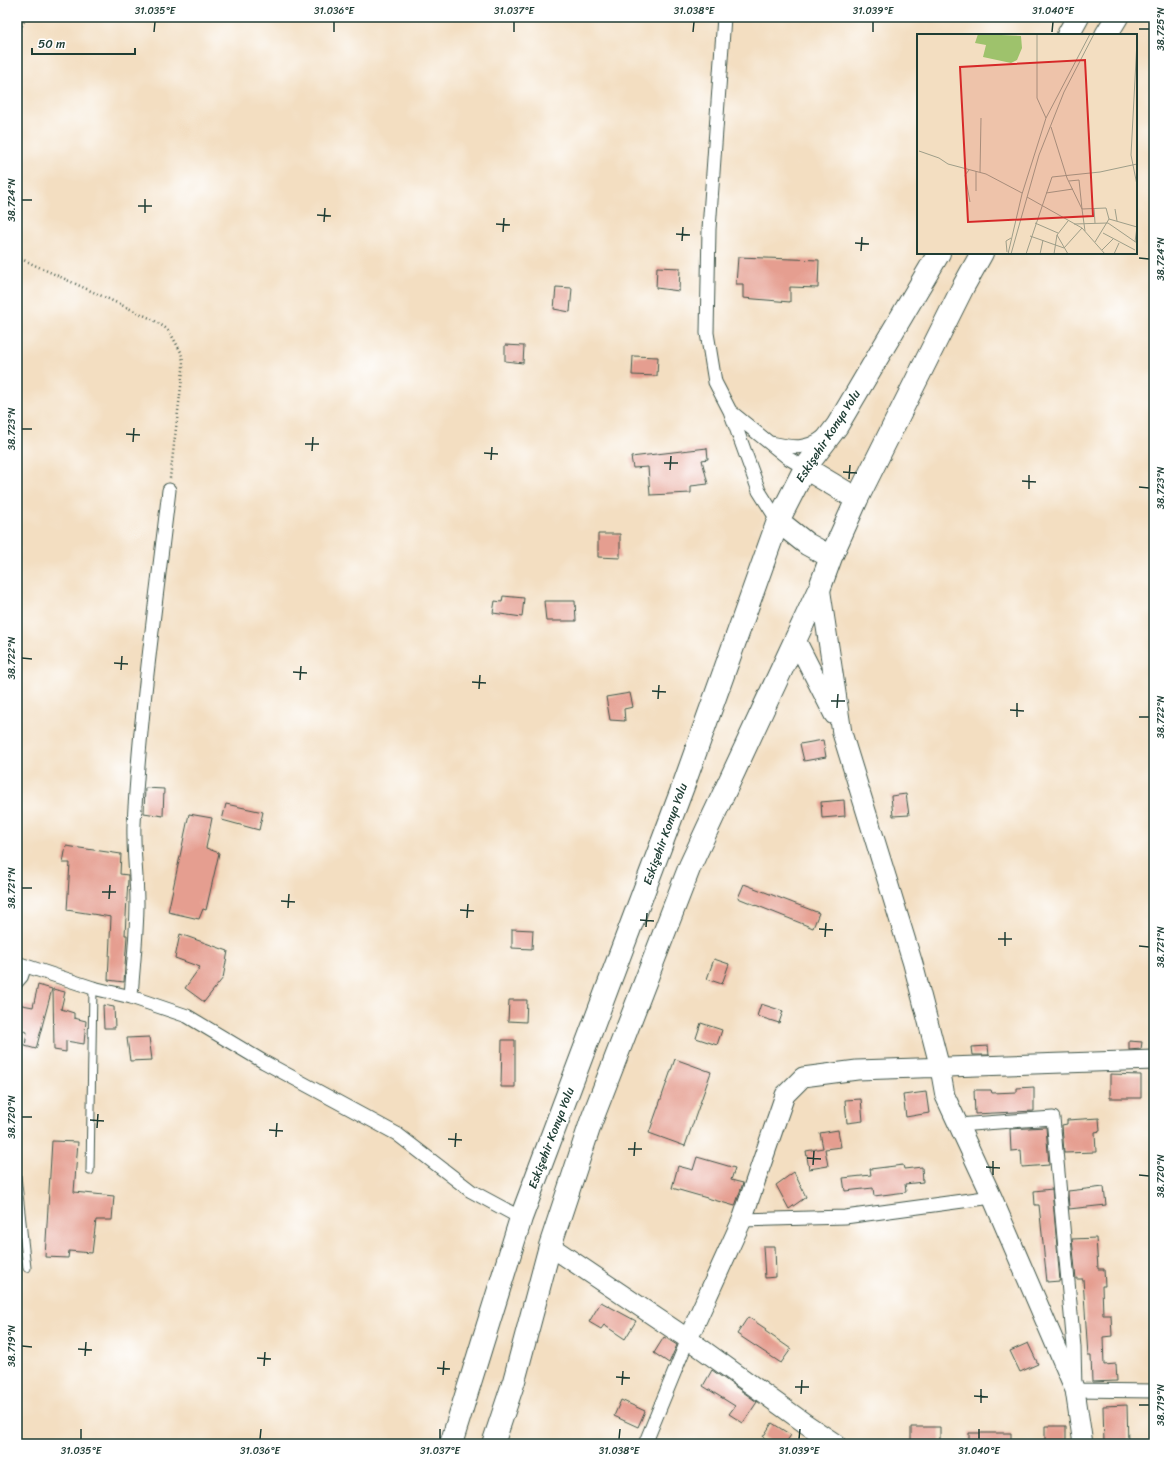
<svg xmlns="http://www.w3.org/2000/svg" width="1171" height="1461" font-family="Sriracha,sans-serif">
  <style>
    .building { fill: #e59e90 }
    .lines { fill: none; stroke-linecap: round; stroke-linejoin: round }
    .lane-casing { stroke: #3f5549; stroke-width: 9 }
    .street-casing { stroke: #3f5549; stroke-width: 15 }
    .secondary-casing { stroke: #3f5549; stroke-width: 21 }
    .highway-casing { stroke: #3f5549; stroke-width: 24 }
    .path { stroke: #3f5549; stroke-width: 2.5; stroke-dasharray: 1 3; stroke-linecap: butt }
    .lane { stroke: #fff; stroke-width: 7 }
    .street { stroke: #fff; stroke-width: 13 }
    .secondary { stroke: #fff; stroke-width: 19 }
    .highway { stroke: #fff; stroke-width: 22 }
    .ticks { fill: none; stroke: #1f3d34; stroke-width: 1.5 }
    .labels { text-anchor: middle; stroke-width: 3.5; stroke-linejoin: round; paint-order: stroke }
    .street-label { font-size: 12px; fill: #1f3d34; stroke: #fff }
    .inset-road { fill: none; stroke: #9e9e89; stroke-width: 1 }
    .view { fill: #d62828; fill-opacity: 0.15; stroke: #d62828; stroke-width: 2 }
    .inset-edge { fill: none; stroke: #1f3d34; stroke-width: 2 }
    .neatline { fill: none; stroke: #1f3d34; stroke-width: 1.5 }
    .ticks-label { font-size: 10px; text-anchor: middle; fill: #1f3d34 }
  </style>
  <rect width="100%" height="100%" fill="#fff"/>
  <filter id="ink" filterUnits="userSpaceOnUse"><feTurbulence type="fractalNoise" baseFrequency=".025" numOctaves="2"/><feDisplacementMap in="SourceGraphic" scale="8" xChannelSelector="R" yChannelSelector="G"/><feConvolveMatrix kernelMatrix="1 2 1 2 8 2 1 2 1" color-interpolation-filters="sRGB"/></filter>
  <filter id="wash" filterUnits="userSpaceOnUse"><feTurbulence type="fractalNoise" baseFrequency=".012" numOctaves="4" result="noise"/><feDisplacementMap in="SourceGraphic" scale="16" xChannelSelector="R" yChannelSelector="G"/><feGaussianBlur stdDeviation="0.9" result="paint"/><feColorMatrix in="noise" values="0 0 0 0 0 0 0 0 0 0 0 0 0 0 0 0 0 1.4 0 .05"/><feComposite in="paint" operator="in"/></filter>
  <g filter="url(#wash)">
    <rect width="100%" height="100%" fill="#f3dec1"/>
    <g id="blocks">
      <path class="building" d="M738 257 819 260 818 288 790 287V302L743 298V284H736Z
        M657 267 680 268 679 291 656 288Z
        M556 287 572 288 570 312 554 309Z
        M505 345 524 346 523 363 505 361Z
        M633 356 658 357 657 376 632 375Z
        M707 448 708 459 702 460 708 484 691 486V493L650 495 648 467 633 468 631 457Z
        M598 534H620V558L598 557Z
        M503 596 524 598 522 617 493 613 495 601 502 602Z
        M544 601H575L576 621H546Z
        M630 693 633 707 624 709 625 721 610 720 606 697Z
        M823 740 826 757 804 761 800 744Z
        M145 788 164 789 163 816 144 813Z
        M906 794 909 815 893 816 891 796Z
        M844 800 845 816 822 818 821 802Z
        M226 804 263 812 259 830 222 820Z
        M189 814 212 818 206 848 219 853 206 910 203 909 199 919 168 912Z
        M66 846 121 854 120 874 128 875V879L125 935H127L124 982 108 980 111 917 67 910 70 863H63Z
        M744 884 819 913 813 928 738 898Z
        M512 929 533 930 532 949 512 948Z
        M180 934 228 951 223 978 204 1002 185 988 200 967 175 958Z
        M714 959 729 964 722 984 707 979Z
        M38 985 52 989 36 1049 25 1046 27 1032 17 1029V1004L33 1007Z
        M53 989 65 992 61 1009 74 1013V1018L86 1021 84 1044 66 1041V1052L54 1050Z
        M509 1000H527L526 1022 508 1021Z
        M761 1004 783 1011 779 1023 757 1016Z
        M103 1005 114 1007 115 1028H104Z
        M701 1023 722 1030 717 1045 696 1038Z
        M149 1037 152 1060 130 1061 127 1038Z
        M502 1040H515V1087H501Z
        M1129 1041 1142 1042 1141 1049 1129 1050Z
        M988 1046 989 1055H972L971 1047Z
        M675 1059 711 1072 685 1146 649 1133Z
        M1110 1074 1141 1075V1098H1110Z
        M1034 1087V1111L975 1114 974 1090H991L992 1093 1017 1092V1088Z
        M926 1092 929 1113 906 1117 903 1095Z
        M861 1099 863 1121 847 1123 845 1100Z
        M1099 1118 1100 1131 1095 1132 1096 1152 1064 1153 1062 1125 1067 1124V1120Z
        M1046 1127 1049 1165 1022 1167 1021 1150 1011 1151 1010 1129Z
        M838 1130 841 1147 825 1149 828 1166 809 1169 806 1151 823 1148 820 1133Z
        M52 1141 78 1142 74 1192 114 1196 112 1220H96L92 1253 69 1251 68 1258 45 1257Z
        M697 1157 735 1168 731 1180 743 1183 735 1206 672 1188 678 1166 693 1170Z
        M903 1165 904 1169 922 1167 923 1182 905 1184 906 1192 874 1196 873 1188 845 1191 843 1178 871 1175 870 1169Z
        M794 1172 806 1197 789 1209 776 1185Z
        M1104 1187 1106 1205 1069 1209 1068 1191Z
        M1052 1189 1060 1281 1047 1282 1039 1205H1035L1034 1191Z
        M1096 1238 1098 1269H1104L1105 1286H1102L1103 1315H1111L1112 1336 1103 1337 1104 1365 1116 1364 1117 1381 1092 1382 1091 1356H1088L1083 1279H1076L1072 1239Z
        M763 1246H775L776 1277 765 1278Z
        M601 1302 636 1321 625 1339 604 1325 601 1329 589 1322Z
        M748 1317 766 1329 765 1331 791 1349 781 1363 737 1334Z
        M664 1337 677 1345 669 1363 654 1353Z
        M1028 1343 1038 1364 1020 1372 1010 1351Z
        M712 1370 757 1402 743 1423 729 1414 735 1406 703 1386Z
        M621 1400 645 1411 638 1427 614 1416Z
        M1127 1405 1128 1444H1104L1103 1406Z
        M772 1423 791 1435 785 1444H774L763 1437Z
        M1045 1426H1066V1444H1045Z
        M911 1427H940V1444H911Z
        M969 1433H1011V1444H969Z"/>
    </g>
  </g>
  <g filter="url(#ink)">
    <use href="#blocks" fill-opacity="0" stroke="#3f5549" stroke-width="1"/>
    <g class="lines">
      <g class="lane-casing">
        <path id="lane" d="M17 986 24 978 28 966
          M90 1171 93 988
          M17 1176 27 1268"/>
      </g>
      <g class="street-casing">
        <path id="street" d="M724 17 709 229 707 333 715 382 730 411 759 491 778 521
          M730 411 788 458 805 468
          M771 443C791 447 805 451 823 437
          M17 963 93 988 131 997 187 1016 264 1062 397 1134 471 1191 521 1218
          M131 997C133 966 137 934 137 903 137 877 133 851 134 824 140 713 156 602 169 490
          M958 1125 1053 1118 1074 1347 1075 1390 1154 1391
          M742 1220 845 1217 992 1197
          M645 1444 688 1339"/>
      </g>
      <g class="secondary-casing">
        <path id="secondary" d="M820 587 842 733 913 964 940 1068 945 1096 992 1197 1075 1390 1083 1444
          M796 640 834 715
          M550 1246 688 1339 806 1424 836 1444
          M688 1339 742 1220 785 1095 803 1077 857 1070 1154 1060"/>
      </g>
      <g class="highway-casing">
        <path id="highway" d="M1068 35 1078 17
          M1106 35 1117 17
          M805 468 857 499
          M778 521 807 544 831 557
          M451 1444 521 1218 684 784 778 521 805 468 837 426 939 253
          M493 1444 514 1381 550 1246 591 1122 690 866 820 587 831 557 857 499 963 287 982 253"/>
      </g>
      <path class="path" d="M17 37 26 17
        M17 257 152 319 167 329 172 336 181 352 183 361V370L170 478"/>
      <use href="#lane" class="lane"/>
      <use href="#street" class="street"/>
      <use href="#secondary" class="secondary"/>
      <use href="#highway" class="highway"/>
    </g>
  </g>
  <path class="ticks" d="M1139 29H1149M154 32 155 22M334 32V22M514 32V22M693 32 694 22M873 32V22M1052 32 1053 22M22 200H32M138 206H152M145 213V199M317 215 331 216M324 222 325 208M496 224 510 225M503 232 504 218M676 234 690 235M682 241 683 227M855 243 869 244M861 251 862 237M1139 258 1149 259M22 429H32M126 434 140 435M133 442 134 428M305 444H319M312 451 313 437M484 453 498 454M491 460 492 447M664 463H678M670 470 671 456M843 472 857 473M849 479 850 465M1022 481 1036 482M1139 487 1149 488M1029 489V475M22 658 32 659M114 663 128 664M121 670 122 656M293 672 307 673M300 680 301 666M472 682 486 683M479 689 480 675M652 691 666 692M658 699 659 685M831 701H845M837 708 838 694M1010 710 1024 711M1017 717V703M1139 717H1149M22 888H32M102 892H116M109 899 110 885M281 901 295 902M288 908 289 894M460 910 474 911M467 918 468 904M640 920 654 921M646 927 647 913M819 929 833 930M825 937 826 923M998 939H1012M1005 946V932M1139 946 1149 947M22 1117H32M90 1120 104 1121M97 1128 98 1114M269 1130 283 1131M276 1137 277 1123M448 1139 462 1140M455 1147 456 1133M628 1149H642M634 1156 635 1142M807 1158 821 1159M813 1165 814 1151M986 1167 1000 1168M993 1175V1161M1139 1175 1149 1176M22 1346 32 1347M78 1349 92 1350M85 1356 86 1342M257 1358 271 1359M264 1366 265 1352M437 1368 450 1369M443 1375 444 1361M616 1377 630 1378M622 1385 623 1371M795 1387H809M801 1394 802 1380M974 1396 988 1397M981 1403V1389M1139 1405H1149M81 1439V1429M260 1439 261 1429M440 1439V1429M619 1439 620 1429M799 1439 800 1429M979 1439V1429"/>
  <g class="labels">
    <g class="street-label">
      <text transform="translate(828 436) rotate(-57)" y="4">Eskişehir Konya Yolu</text>
      <text transform="translate(665 834) rotate(-70)" y="4">Eskişehir Konya Yolu</text>
      <text transform="translate(551 1138) rotate(-69)" y="4">Eskişehir Konya Yolu</text>
    </g>
  </g>
  <g transform="translate(917 34)">
    <rect width="220" height="220" fill="#f3dec1"/>
    <path d="M61 0 104 2 105 14 100 26 94 29 66 23 69 11 58 9Z" fill="#9ec26c"/>
    <path class="inset-road" d="M120 0V64L129 84M220 7 214 121 220 151M134 93 150 144 165 175 168 197M2 117 22 124 31 130 69 140 105 159M52 136 48 141 53 168M59 137V157M63 138 64 84M152 147 162 146 165 175 189 174 192 185 178 208M129 159 156 155M110 163 165 194 188 220M177 174 178 189M198 175 200 187M192 185 220 193M118 189 141 199M157 190 191 189 220 209M186 199 218 216M140 201 151 220M113 202 147 214M218 208 220 193M147 214 165 194M185 216 196 205M90 218 89 207 94 204M91 220 105 160 129 84 173 0M94 220 122 121 147 58 177 0M109 220 135 143 183 138 220 130M123 220 126 206M137 220 140 201 151 187M197 220 202 209"/>
    <path class="view" d="M168 26 176 182 51 188 43 33Z"/>
    <rect width="220" height="220" class="inset-edge"/>
  </g>
  <rect width="1171" height="1461" fill="none" stroke="#fff" stroke-width="44"/>
  <path d="M32 48v6h103v-6" fill="none" stroke="#1f3d34" stroke-width="2"/>
  <text x="38" y="48" font-size="12" fill="#1f3d34" stroke="#ffffff" stroke-width="3" paint-order="stroke">50 m</text>
  <rect x="22" y="22" width="1127" height="1417" class="neatline"/>
  <g class="ticks-label">
    <text x="155" y="14">31.035°E</text>
    <text x="334" y="14">31.036°E</text>
    <text x="514" y="14">31.037°E</text>
    <text x="694" y="14">31.038°E</text>
    <text x="873" y="14">31.039°E</text>
    <text x="1053" y="14">31.040°E</text>
    <text transform="translate(1160 29) rotate(-90)" y="4">38.725°N</text>
    <text transform="translate(11 200) rotate(-90)" y="4">38.724°N</text>
    <text transform="translate(1160 259) rotate(-90)" y="4">38.724°N</text>
    <text transform="translate(11 429) rotate(-90)" y="4">38.723°N</text>
    <text transform="translate(1160 488) rotate(-90)" y="4">38.723°N</text>
    <text transform="translate(11 658) rotate(-90)" y="4">38.722°N</text>
    <text transform="translate(1160 717) rotate(-90)" y="4">38.722°N</text>
    <text transform="translate(11 888) rotate(-90)" y="4">38.721°N</text>
    <text transform="translate(1160 947) rotate(-90)" y="4">38.721°N</text>
    <text transform="translate(11 1117) rotate(-90)" y="4">38.720°N</text>
    <text transform="translate(1160 1176) rotate(-90)" y="4">38.720°N</text>
    <text transform="translate(11 1346) rotate(-90)" y="4">38.719°N</text>
    <text transform="translate(1160 1405) rotate(-90)" y="4">38.719°N</text>
    <text x="81" y="1454">31.035°E</text>
    <text x="260" y="1454">31.036°E</text>
    <text x="440" y="1454">31.037°E</text>
    <text x="619" y="1454">31.038°E</text>
    <text x="799" y="1454">31.039°E</text>
    <text x="979" y="1454">31.040°E</text>
  </g>
</svg>
